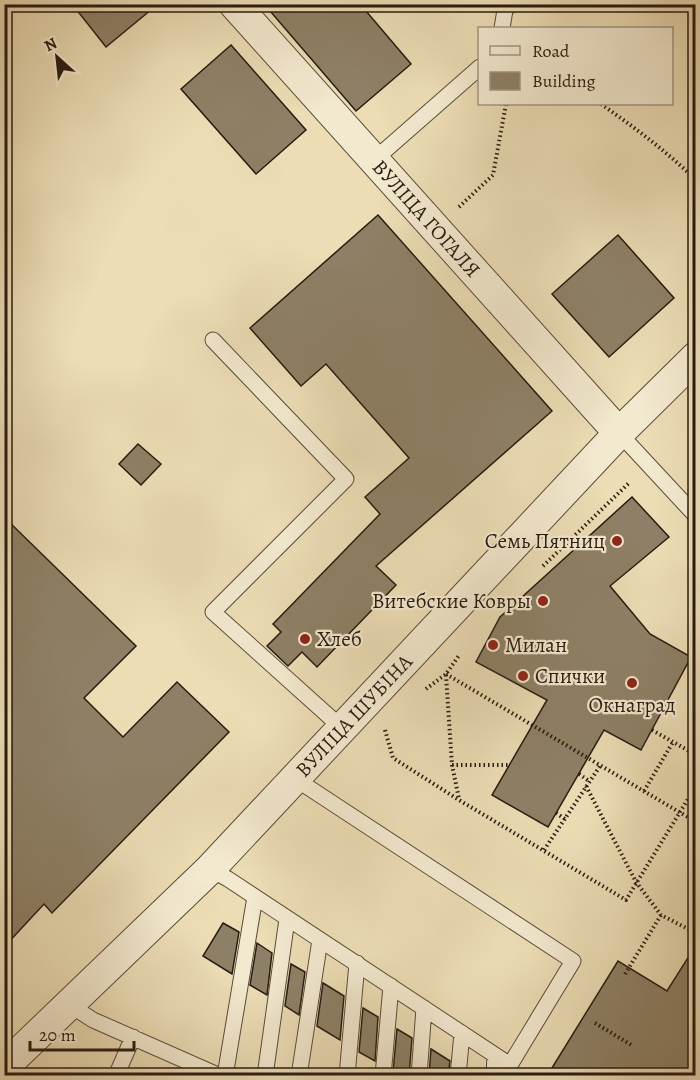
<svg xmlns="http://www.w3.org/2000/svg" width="700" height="1080" font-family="Alegreya,serif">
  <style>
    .building { fill: #8e8066; stroke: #281b10; stroke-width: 1.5 }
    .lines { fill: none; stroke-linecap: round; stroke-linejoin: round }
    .lane-casing { stroke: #594c39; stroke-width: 17 }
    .street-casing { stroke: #594c39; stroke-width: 32 }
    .path { stroke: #281b10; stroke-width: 4; stroke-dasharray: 1.5 3; stroke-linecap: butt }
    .lane { stroke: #f3e9cf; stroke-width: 15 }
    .street { stroke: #f3e9cf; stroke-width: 30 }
    .poi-dot { fill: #8f2418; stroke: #f3e9cf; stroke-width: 2 }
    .labels { text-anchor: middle; stroke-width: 4.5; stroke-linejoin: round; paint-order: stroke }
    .street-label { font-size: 21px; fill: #281b10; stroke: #f3e9cf }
    .poi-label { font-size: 21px; fill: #281b10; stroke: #f3e9cf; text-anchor: start }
  </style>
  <rect width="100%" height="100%" fill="#ecddb5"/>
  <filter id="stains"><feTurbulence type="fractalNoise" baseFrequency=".00333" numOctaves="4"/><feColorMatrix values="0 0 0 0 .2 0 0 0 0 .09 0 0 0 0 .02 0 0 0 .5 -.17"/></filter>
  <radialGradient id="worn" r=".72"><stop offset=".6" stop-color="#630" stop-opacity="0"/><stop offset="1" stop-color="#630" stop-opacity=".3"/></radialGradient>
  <path class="building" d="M72 4H158L106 47Z
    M264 4H360L411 64 356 111Z
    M231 45 306 130 256 174 181 89Z
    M378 215 552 411 376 566 396 585 317 667 302 652 288 666 267 646 281 632 273 624 380 514 365 497 409 458 326 364 301 386 250 328Z
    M618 235 674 298 609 357 552 294Z
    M138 444 161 464 141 485 119 464Z
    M632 497 669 537 610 586 650 634 691 657 641 750 604 730 548 827 492 795 547 700 476 662 500 617Z
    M4 517 136 646 84 698 123 737 177 682 229 732 52 913 44 904 4 947Z
    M223 923 239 932 232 974 203 956Z
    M257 943 272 953 267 995 250 985Z
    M696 945V1076H547L618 961 667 991Z
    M291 964 305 972 299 1015 285 1006Z
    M323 983 344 996 340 1040 317 1026Z
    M363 1008 378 1017 375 1061 359 1052Z
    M397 1029 412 1038 409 1076H398L393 1072Z
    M431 1049 450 1061 448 1076H429Z"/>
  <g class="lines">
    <g class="lane-casing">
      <path id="lane" d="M502 28 505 10 511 4
        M374 160 480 67
        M213 340 346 479 213 612 342 728
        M619 433 696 516
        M210 869 228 879 510 1065 573 961 294 778
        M70 1005 93 1020 220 1076
        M116 1076 133 1037
        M225 1076 255 897
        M265 1076 287 919
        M299 1076 320 940
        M347 1076 357 963
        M383 1076 391 986
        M419 1076 424 1008
        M458 1076 462 1033
        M494 1076 495 1055"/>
    </g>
    <g class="street-casing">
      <g id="street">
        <path id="s1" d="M234 4 619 433"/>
        <path id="s2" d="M4 1067 210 869 619 433 696 357"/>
      </g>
    </g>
    <path class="path" d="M601 104C634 127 666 151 696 180
      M459 207 493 175 506 104
      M543 566 630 482
      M446 674 696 822
      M446 675 452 765 459 799
      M426 689 446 674 460 654
      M385 730 393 758 459 800 626 900 696 786
      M652 730 696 755
      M452 765H509
      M579 774 589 781
      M586 786 636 882 661 915 696 933
      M644 791 673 742
      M556 813 565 819
      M544 850 600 766
      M625 974 661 915
      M595 1023 633 1046"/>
    <use href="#lane" class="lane"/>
    <use href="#street" class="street"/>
  </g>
  <g class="poi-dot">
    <circle cx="617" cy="541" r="6"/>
    <circle cx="543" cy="601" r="6"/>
    <circle cx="305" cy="639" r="6"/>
    <circle cx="493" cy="645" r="6"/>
    <circle cx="523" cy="676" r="6"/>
    <circle cx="632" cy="683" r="6"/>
  </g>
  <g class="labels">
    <g class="street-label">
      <text dy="7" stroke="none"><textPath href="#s1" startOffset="288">ВУЛІЦА ГОГАЛЯ</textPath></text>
      <text dy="7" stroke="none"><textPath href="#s2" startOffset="496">ВУЛІЦА ШУБІНА</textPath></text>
    </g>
    <g class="poi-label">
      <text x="605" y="548" text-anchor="end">Семь Пятниц</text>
      <text x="531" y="608" text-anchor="end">Витебские Ковры</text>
      <text x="317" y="646">Хлеб</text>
      <text x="505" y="652">Милан</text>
      <text x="535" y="683">Спички</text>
      <text x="632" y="712" text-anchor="middle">Окнаград</text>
    </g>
  </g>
  <rect width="700" height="1080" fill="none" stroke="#ecddb5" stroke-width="24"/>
  <rect x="6" y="6" width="688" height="1068" fill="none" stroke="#281b10" stroke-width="3"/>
  <rect x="12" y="12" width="676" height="1056" fill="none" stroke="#281b10" stroke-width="1.5"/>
  <rect x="478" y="27" width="195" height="78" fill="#f3e9cf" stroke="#a29783" stroke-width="1.5"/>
  <rect x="490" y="46" width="30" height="9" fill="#f3e9cf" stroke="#a29783" stroke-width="1.5"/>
  <text x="532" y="57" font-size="18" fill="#281b10">Road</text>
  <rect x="490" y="72" width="30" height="18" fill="#8e8066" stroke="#a29783" stroke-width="1.5"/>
  <text x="532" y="87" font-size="18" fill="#281b10">Building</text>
  <g transform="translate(57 57) rotate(333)" stroke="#f3e9cf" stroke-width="4.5" paint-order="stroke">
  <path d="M0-4.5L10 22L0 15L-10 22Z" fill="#281b10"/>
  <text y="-9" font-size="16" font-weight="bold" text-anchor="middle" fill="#281b10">N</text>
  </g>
  <path d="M30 1041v9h104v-9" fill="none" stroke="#281b10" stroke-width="3"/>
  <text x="39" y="1041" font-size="18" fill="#281b10" stroke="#f3e9cf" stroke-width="4.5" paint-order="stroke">20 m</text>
  <rect width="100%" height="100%" filter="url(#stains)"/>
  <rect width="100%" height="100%" fill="url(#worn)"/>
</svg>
